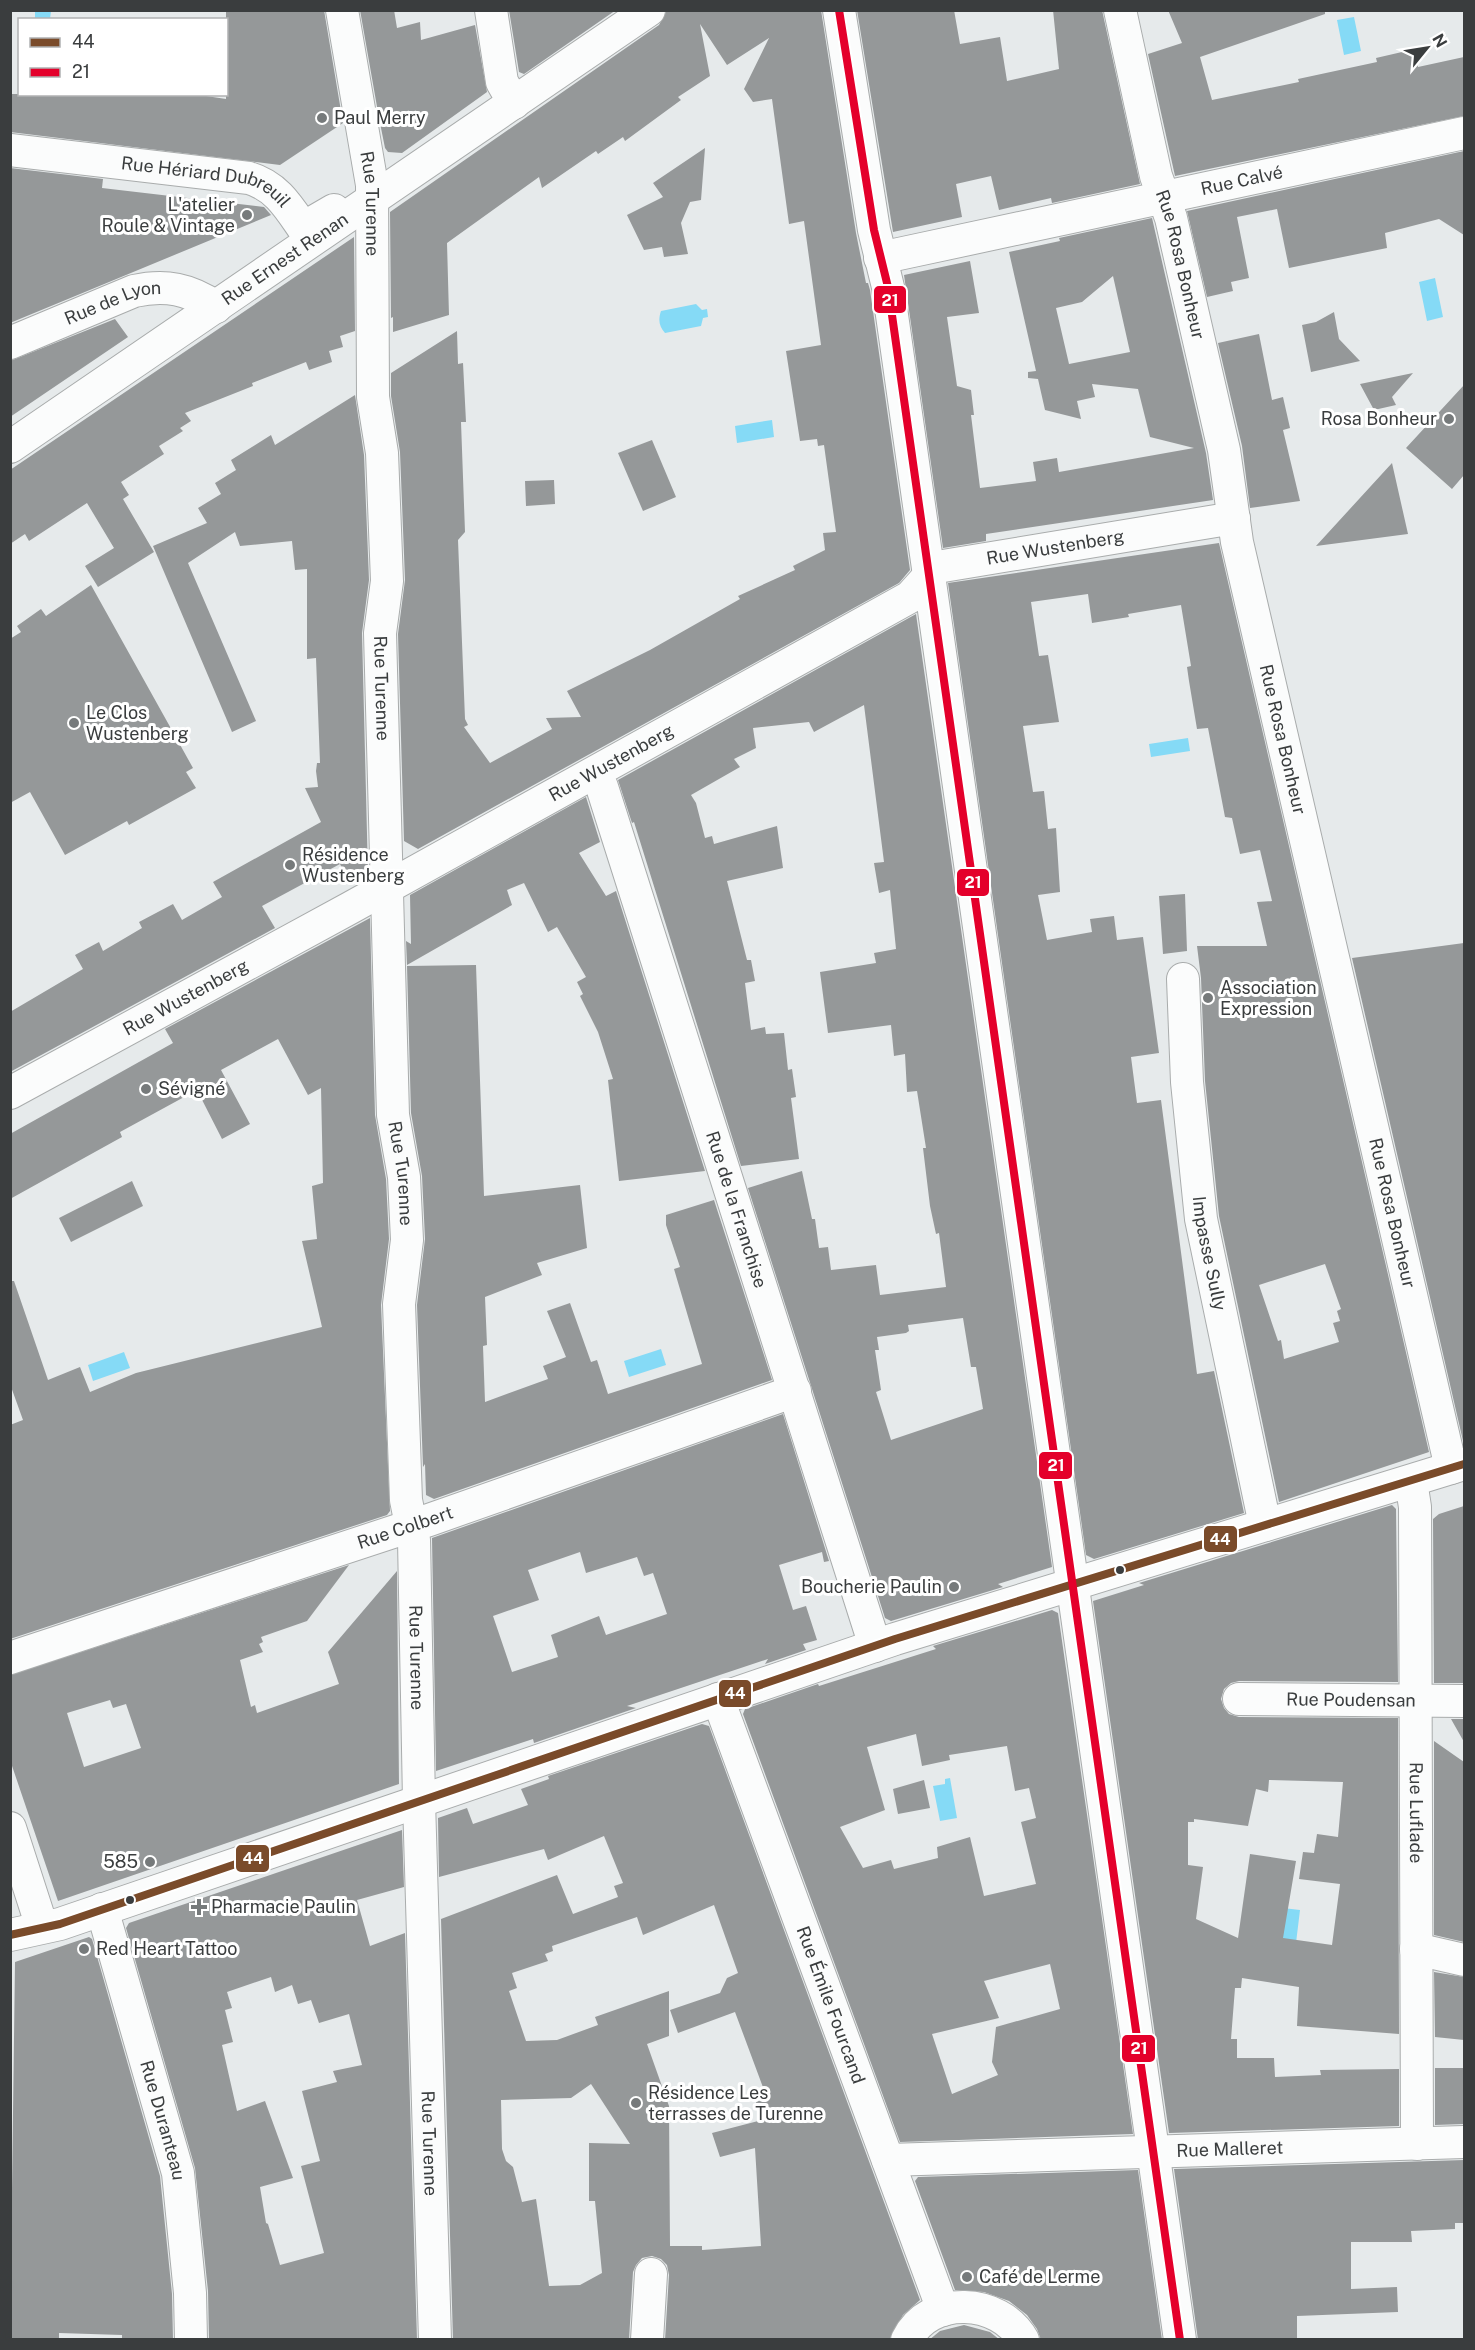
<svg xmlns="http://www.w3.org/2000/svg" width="1475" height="2350" font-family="'Public Sans',sans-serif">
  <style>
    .water { fill: #85daf6 }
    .building { fill: #959899; fill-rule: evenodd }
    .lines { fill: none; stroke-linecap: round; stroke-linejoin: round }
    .minor-casing { stroke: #a9acac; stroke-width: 34 }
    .minor { stroke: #fbfcfc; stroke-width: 32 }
    .bus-1-casing { stroke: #fff; stroke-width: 12 }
    .bus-2-casing { stroke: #fff; stroke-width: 12 }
    .bus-1 { stroke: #7a4b2a; stroke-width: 8 }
    .bus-2 { stroke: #e4002b; stroke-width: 8 }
    .poi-dot { fill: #767a7b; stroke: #fff; stroke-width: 2 }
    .bus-dot { fill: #3a3d3e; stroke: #fff; stroke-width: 2 }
    .labels { text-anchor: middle; stroke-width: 6; stroke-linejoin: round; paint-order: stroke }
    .poi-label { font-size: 18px; fill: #3a3d3e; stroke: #fff; text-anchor: start }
    .street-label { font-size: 18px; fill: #3a3d3e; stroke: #fff }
    .line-badge { stroke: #fff; stroke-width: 2 }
    .badge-label { font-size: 16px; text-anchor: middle; font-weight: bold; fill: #fff }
  </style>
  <rect width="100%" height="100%" fill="#e6eaeb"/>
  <path class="water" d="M35 11H51L50 19H35Z
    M1354 17 1361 51 1344 55 1337 20Z
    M1435 278 1443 317 1427 321 1419 282Z
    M696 304 702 310 707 309 708 317 703 318 701 326 665 333C659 326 658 320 661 311Z
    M772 420 774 437 737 443 735 426Z
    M1188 738 1190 751 1151 757 1149 744Z
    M661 1349 666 1365 629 1377 624 1361Z
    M124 1352 130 1368 93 1381 88 1365Z
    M950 1778 957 1818 940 1821 933 1786 945 1784V1779Z
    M1283 1908 1300 1910 1296 1943 1279 1941Z"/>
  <path class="building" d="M226 10H324L343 123 280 165 10 132V94H193L226 99Z
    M360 10H394L397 28 420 22 421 40 475 25 487 92 402 153 388 152 385 148 379 118Z
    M509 10H616L524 74 519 72Z
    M667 10H821L856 233 866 283H868L870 290 910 570 899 583 418 849 404 841 398 634 405 580 400 452 391 396V373L457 331 458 364 463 363 466 422H461L465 532 458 540 465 719 468 725 464 727 490 763 552 729 546 718 581 717 567 691 650 650 740 599 738 596 795 570 793 566 825 550 823 533 836 532 824 445 818 446 817 439 800 441 786 351 821 345 804 221 789 224 772 99 753 102 744 89 769 38 727 65 700 24 710 76 678 97 681 100 625 141 623 137 598 154 596 151 542 188 539 177 447 243 449 315 393 332V317L391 318 390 212 659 25Z
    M857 10H954L960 44 1000 37 1007 81 1059 69 1053 10H1102L1140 184 1052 203 1051 198 999 210 991 176 956 184 962 217 893 232Z
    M1168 10H1325V14L1200 57 1212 100 1299 82 1298 79 1377 62 1376 58 1415 49 1418 67 1464 57V116L1175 176 1148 54 1182 43Z
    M705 148 701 200 690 202 681 223 688 254 664 257 662 247 644 250 627 215 663 197 653 183Z
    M1464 151V235L1439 219 1385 233 1387 248 1289 268 1277 209 1237 217 1249 278 1231 282 1233 291 1207 297 1187 211Z
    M10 168 103 179 102 188 264 207 271 215 10 323Z
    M1152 218 1206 453 1213 500 986 534V541L943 548 904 275 970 261 979 313 947 317 957 386 971 390 974 415H971L980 488 1036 481 1033 462 1057 458 1059 472 1194 448 1150 437 1138 389 1092 384 1095 397 1077 401 1081 419 1045 410 1038 379 1028 378V372L1036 371 1009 252 1060 241 1059 238ZM1113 276 1130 352 1069 364 1056 308 1082 302Z
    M354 237 355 331 340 336 343 347 329 351 332 362 309 370 306 362 252 383 253 386 185 413 191 421 180 428 183 431 159 446 164 454 121 482 129 495 123 499 154 552 98 587 85 566 114 548 87 503 29 541 25 534 10 544V470Z
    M1334 312 1339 339 1360 361 1311 372 1302 325 1316 322Z
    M115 319 128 337 10 417V361Z
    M1259 334 1272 400 1283 397 1290 428 1283 430 1300 501 1250 508 1242 446 1218 343Z
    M1413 373 1392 397 1396 405 1374 410 1360 384Z
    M1464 385V475L1452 489 1406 448Z
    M355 395 364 455 369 580 362 633 368 874 350 884 340 864 262 906 275 928 10 1072V1012L83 969 75 955 99 942 103 951 142 928 139 922 173 904 182 920 222 897 213 882 321 822 305 788 318 787 316 771 317 763H320L316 658 307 659V569L295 570 292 541 240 546 235 532 188 563 256 721 232 732 153 546 207 523 198 508 221 494 215 483 236 470 231 460 271 435 275 445Z
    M652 440 676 497 643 511 618 453Z
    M1392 463 1408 534 1316 546Z
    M554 480 555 504 526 506 525 481Z
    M1219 543 1429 1452 1279 1502 1219 1216 1205 1081 1201 978 1197 946H1267L1257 902 1272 901 1260 850 1240 854 1232 818 1225 817 1208 728 1197 729 1189 681 1187 667 1191 666 1181 605 1128 614 1129 617 1092 623 1088 594 1031 602 1039 656 1048 655 1059 722 1023 726 1033 792 1044 791 1048 829 1056 828 1060 892 1038 895 1047 940 1092 932 1090 919 1114 916 1117 940 1143 937 1159 1053 1131 1057 1137 1103 1161 1100 1197 1374 1214 1371 1244 1513 1094 1559 1086 1555 948 583ZM1325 1264 1341 1309 1337 1311 1340 1321 1333 1323 1339 1342 1284 1359 1281 1340 1278 1341 1259 1285Z
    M91 585 193 768 186 772 196 788 129 825 127 821 65 855 30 792 10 803V639L21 632 17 626 41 609 46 616Z
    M916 614 1052 1567 998 1584 1003 1587 891 1621 885 1618 748 1188 802 1171 812 1219H815L819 1248 828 1247 831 1270 876 1265 880 1295 946 1287 939 1233 936 1234 930 1206 923 1148H926L917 1091 907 1092 905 1054 894 1056 891 1025 828 1033 820 972 876 963 874 953 896 949 890 890 879 893 874 863 884 862 864 705 814 732 809 722 753 728 756 748 734 759 740 767 691 795 696 803 705 838 712 836 714 844 777 826 783 868 727 881 747 960H751L755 981 745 983 751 1030 765 1027 766 1034 784 1033 788 1070 792 1069 796 1097 791 1098 799 1159 741 1166 634 822 632 823 618 780ZM963 1318 971 1367H976L983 1409 891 1440 876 1392 881 1390 875 1350H879L877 1337 906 1333 909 1331 908 1325Z
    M586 797 600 842 579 853 606 896 616 891 705 1171 619 1181 608 1080 613 1079 598 1032 580 996 583 994 577 982 586 977 557 927 548 932 524 883 507 890 512 905 407 965 406 941 411 944 410 895Z
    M1185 894 1187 951 1163 954 1159 896Z
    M370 918 375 1115 386 1179 389 1239 381 1305 390 1511 387 1515 10 1639V1425L23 1420 10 1384V1281H14L48 1380 80 1367 90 1392 136 1373 322 1327 302 1241 317 1239 312 1186 323 1183 321 1088 308 1095 278 1039 221 1070 250 1124 222 1139 197 1090 120 1132 122 1137 10 1199V1134L173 1043 165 1029Z
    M1464 943V1441H1463L1352 958Z
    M476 965 484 1196 580 1185 587 1248 537 1263 542 1275 485 1297 487 1345 483 1346 485 1402 548 1379 543 1366 566 1357 547 1311 570 1303 591 1362 597 1360 608 1394 702 1364 674 1269 680 1267 666 1225V1215L714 1200 772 1380 434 1499 426 1495 425 1464 423 1467 417 1305 425 1239 422 1176 411 1113 407 966Z
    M132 1181 143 1206 71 1242 59 1218Z
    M783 1414 829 1561 824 1562 822 1552 779 1565 793 1610 806 1606 817 1640 803 1644 806 1650 765 1664 768 1659 627 1706 636 1708 534 1743 533 1739 436 1771 432 1538ZM580 1552 586 1573 637 1557 644 1576 653 1573 667 1614 606 1635 599 1616 551 1635 558 1657 512 1672 493 1616 539 1600 528 1570Z
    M1392 1505 1396 1509 1398 1682 1239 1681 1231 1683 1224 1689 1221 1699 1224 1708 1229 1714 1239 1717 1398 1718 1399 2034 1297 2026 1299 1987 1242 1978 1241 1988H1235L1231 2039H1237V2058H1274L1275 2077 1321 2075 1320 2070 1399 2069V2126L1169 2133 1093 1601 1144 1585 1139 1583ZM1269 1780 1343 1782 1338 1837 1317 1834 1314 1853 1303 1852 1299 1879 1340 1884 1332 1945 1283 1938 1296 1861 1250 1854 1238 1938 1196 1919 1203 1867 1188 1865V1822H1194V1819L1248 1826 1256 1789 1268 1792Z
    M1464 1506V1683H1434L1433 1519 1439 1514Z
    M349 1565 307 1621 261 1637 263 1642 259 1644 263 1652 240 1660 251 1707 255 1705 257 1713 339 1684 328 1652 397 1571 399 1784 58 1901 10 1760V1675ZM110 1700 113 1708 126 1704 141 1748 84 1767 67 1713Z
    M1052 1610 1058 1613 1133 2134 900 2142 743 1714 745 1709 818 1684 819 1686 936 1649 933 1646ZM916 1734 922 1766 950 1760 949 1755 1007 1746 1015 1791 1029 1788 1036 1818 1021 1822 1036 1884 984 1896 970 1837 937 1847 938 1858 894 1869 891 1860 863 1868 840 1827 885 1810 867 1747ZM1050 1964 1060 2009 996 2027 992 2062 998 2075 952 2094 932 2034 999 2018 984 1981Z
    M1451 1719H1464V1742Z
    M702 1724 709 1726 920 2300 903 2315 889 2340H665L669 2275 667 2265 661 2259 652 2256 642 2258 636 2265 633 2272 629 2340H453L441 1919 557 1875 573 1914 618 1897 614 1886 623 1883 604 1836 548 1860 544 1849 439 1877 438 1818 467 1808 473 1824 528 1805 521 1789 549 1779 548 1776ZM714 1905 738 1973 727 1978 720 1993 670 2010 678 2033 735 2012 767 2098 756 2102 762 2120 712 2133 720 2157 755 2148 761 2246 702 2250V2246H670L669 2106 647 2044 669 2036V1991L595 2017 598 2025 557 2040 526 2041 509 1991 517 1988 512 1973 548 1961 545 1954 553 1951 552 1946 637 1917 643 1935ZM591 2084 630 2144 589 2143V2201H595L602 2273 580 2285 549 2286 536 2199 522 2202 513 2167 506 2161 502 2149 501 2100 571 2098Z
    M1434 1741 1464 1762V1942L1434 1935Z
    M924 1780 930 1808 898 1814 893 1789Z
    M402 1830 404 1887 357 1900 370 1946 405 1933 417 2340H209L208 2291 195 2168 126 1928 129 1923ZM271 1977 275 1992 292 1985 298 2004 311 2000 319 2023 349 2014 362 2065 333 2071 337 2082 302 2091 320 2161 301 2166 324 2253 280 2265 268 2224 266 2223 260 2187 293 2178 265 2101 237 2111 222 2045 233 2042 225 2010 232 2008 227 1992Z
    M89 1937 92 1939 160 2176 172 2294 173 2340H122V2335L59 2333V2340H10L15 1962Z
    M1434 1972 1464 1977V2040L1435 2037Z
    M1435 2068H1464V2124L1435 2125Z
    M1464 2160V2223H1455V2229L1411 2231 1412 2242H1351V2289L1397 2287 1398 2312 1297 2316V2340H1198L1174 2169Z
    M1138 2170 1162 2340H1041L1037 2329 1027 2315 1009 2301 984 2292 955 2290 915 2181 918 2177Z
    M964 2325 990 2332 1000 2340H929L940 2331Z"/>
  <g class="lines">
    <g class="minor-casing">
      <g id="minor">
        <path id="s1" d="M342 10 372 185 373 397 382 453 387 581 380 633 393 1115 404 1177 407 1240 399 1304 406 1500 414 1540 419 1801 435 2340"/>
        <path d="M491 10 502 82 514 103"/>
        <path d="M839 10 874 230 888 287 1180 2340"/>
        <path id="s2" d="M1120 10 1156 176 1171 218 1224 450 1237 542 1451 1468"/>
        <path id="s3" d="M10 150 249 178C276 186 288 206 303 228L334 210"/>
        <path id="s4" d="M880 258 1464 133"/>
        <path id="s5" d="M10 343 134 291C166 284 189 289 216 307"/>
        <path id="s6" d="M10 447 649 10"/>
        <path id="s7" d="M595 773 602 787 875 1646"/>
        <path id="s8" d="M1183 979 1187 1082 1201 1219 1265 1525"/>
        <path id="s9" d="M10 1093 350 908 910 597 937 567 1234 518"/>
        <path id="s10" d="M1411 1481 1415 1507 1417 2144"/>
        <path id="s11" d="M10 1658 429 1520 795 1391"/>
        <path id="s12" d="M718 1699 943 2310"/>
        <path id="s13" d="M1239 1699 1464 1701"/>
        <path d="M10 1828 42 1927"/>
        <path id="s14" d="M102 1909 178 2173 190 2293 191 2340"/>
        <path d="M10 1935 60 1924 895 1639 1464 1464"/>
        <path d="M1416 1949 1464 1960"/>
        <path id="s15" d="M888 2160 1464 2142"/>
        <path d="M647 2340 651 2274"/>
        <path d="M907 2340C929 2294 1000 2298 1023 2340"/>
      </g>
    </g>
    <use href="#minor" class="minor"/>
    <g class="bus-1-casing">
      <path id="bus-1" d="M10 1935 60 1924 895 1639 1464 1464"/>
    </g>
    <g class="bus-2-casing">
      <path id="bus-2" d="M839 10 874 230 888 287 1180 2340"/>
    </g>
    <use href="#bus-1" class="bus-1"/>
    <use href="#bus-2" class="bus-2"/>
  </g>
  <g class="poi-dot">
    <circle cx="322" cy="118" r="6"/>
    <circle cx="247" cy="215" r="6"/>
    <circle cx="1449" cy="419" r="6"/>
    <circle cx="74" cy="723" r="6"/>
    <circle cx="290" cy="865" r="6"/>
    <circle cx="1208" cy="998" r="6"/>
    <circle cx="146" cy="1089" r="6"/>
    <circle cx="954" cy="1587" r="6"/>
    <circle cx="150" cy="1862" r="6"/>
    <path d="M196 1898h6v6h6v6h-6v6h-6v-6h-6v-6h6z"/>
    <circle cx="84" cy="1949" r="6"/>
    <circle cx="636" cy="2103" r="6"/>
    <circle cx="967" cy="2277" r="6"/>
  </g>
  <g class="bus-dot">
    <circle cx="1120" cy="1570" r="5"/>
    <circle cx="130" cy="1900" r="5"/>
  </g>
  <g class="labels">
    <g class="poi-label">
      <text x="334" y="124">Paul Merry</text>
      <text x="235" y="211" text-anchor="end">L'atelier<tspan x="235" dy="21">Roule &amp; Vintage</tspan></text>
      <text x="1437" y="425" text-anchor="end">Rosa Bonheur</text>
      <text x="86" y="719">Le Clos<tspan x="86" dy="21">Wustenberg</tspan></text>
      <text x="302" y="861">Résidence<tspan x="302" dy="21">Wustenberg</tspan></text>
      <text x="1220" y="994">Association<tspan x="1220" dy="21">Expression</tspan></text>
      <text x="158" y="1095">Sévigné</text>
      <text x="942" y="1593" text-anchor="end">Boucherie Paulin</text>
      <text x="138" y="1868" text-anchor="end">585</text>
      <text x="211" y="1913">Pharmacie Paulin</text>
      <text x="96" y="1955">Red Heart Tattoo</text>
      <text x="648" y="2099">Résidence Les<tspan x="648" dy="21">terrasses de Turenne</tspan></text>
      <text x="979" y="2283">Café de Lerme</text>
    </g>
    <g class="street-label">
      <text dy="6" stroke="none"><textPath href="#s4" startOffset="370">Rue Calvé</textPath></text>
      <text dy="6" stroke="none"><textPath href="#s3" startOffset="200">Rue Hériard Dubreuil</textPath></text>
      <text dy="6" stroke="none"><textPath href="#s1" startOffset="196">Rue Turenne</textPath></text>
      <text dy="6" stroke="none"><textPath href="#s6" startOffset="333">Rue Ernest Renan</textPath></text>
      <text dy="6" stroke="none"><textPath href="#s2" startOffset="262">Rue Rosa Bonheur</textPath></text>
      <text dy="6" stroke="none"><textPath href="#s5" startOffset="111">Rue de Lyon</textPath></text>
      <text dy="6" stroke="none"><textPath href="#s9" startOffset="1188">Rue Wustenberg</textPath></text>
      <text dy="6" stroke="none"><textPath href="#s1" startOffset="682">Rue Turenne</textPath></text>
      <text dy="6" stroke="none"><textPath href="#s2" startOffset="748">Rue Rosa Bonheur</textPath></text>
      <text dy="6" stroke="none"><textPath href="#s9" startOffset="686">Rue Wustenberg</textPath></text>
      <text dy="6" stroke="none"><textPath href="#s9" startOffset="200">Rue Wustenberg</textPath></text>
      <text dy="6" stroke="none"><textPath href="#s1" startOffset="1168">Rue Turenne</textPath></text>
      <text dy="6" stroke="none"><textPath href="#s7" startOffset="459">Rue de la Franchise</textPath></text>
      <text dy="6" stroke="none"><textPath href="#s2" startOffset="1234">Rue Rosa Bonheur</textPath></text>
      <text dy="6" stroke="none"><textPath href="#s8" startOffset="276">Impasse Sully</textPath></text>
      <text dy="6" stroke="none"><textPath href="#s11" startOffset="416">Rue Colbert</textPath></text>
      <text dy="6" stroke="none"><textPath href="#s1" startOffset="1654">Rue Turenne</textPath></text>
      <text dy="6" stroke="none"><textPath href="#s13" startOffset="112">Rue Poudensan</textPath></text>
      <text dy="6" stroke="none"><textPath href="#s10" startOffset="332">Rue Luflade</textPath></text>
      <text dy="6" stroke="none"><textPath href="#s12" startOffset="326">Rue Émile Fourcand</textPath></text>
      <text dy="6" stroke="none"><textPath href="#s14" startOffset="220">Rue Duranteau</textPath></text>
      <text dy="6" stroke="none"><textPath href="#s1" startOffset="2140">Rue Turenne</textPath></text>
      <text dy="6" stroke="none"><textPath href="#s15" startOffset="342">Rue Malleret</textPath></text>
    </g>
  </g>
  <g class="line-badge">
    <rect x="873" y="285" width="34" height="29" rx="6" fill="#e4002b"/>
    <rect x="956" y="868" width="34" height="29" rx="6" fill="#e4002b"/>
    <rect x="1038" y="1451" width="35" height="29" rx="6" fill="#e4002b"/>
    <rect x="1203" y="1525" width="35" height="28" rx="6" fill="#7a4b2a"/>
    <rect x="718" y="1679" width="34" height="29" rx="6" fill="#7a4b2a"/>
    <rect x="235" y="1844" width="35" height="29" rx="6" fill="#7a4b2a"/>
    <rect x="1121" y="2034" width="35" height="29" rx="6" fill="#e4002b"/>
  </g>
  <g class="badge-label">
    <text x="890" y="306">21</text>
    <text x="973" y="888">21</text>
    <text x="1056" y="1471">21</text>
    <text x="1220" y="1545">44</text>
    <text x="735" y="1699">44</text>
    <text x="253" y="1864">44</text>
    <text x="1139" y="2054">21</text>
  </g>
  <rect width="1475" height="2350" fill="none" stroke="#3a3d3e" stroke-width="24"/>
  <rect x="18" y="18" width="210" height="78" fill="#ffffff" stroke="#b0b1b2" stroke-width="1.5"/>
  <rect x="30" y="38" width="30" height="9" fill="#7a4b2a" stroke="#b0b1b2" stroke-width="1.5"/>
  <text x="72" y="48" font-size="18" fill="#3a3d3e">44</text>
  <rect x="30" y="68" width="30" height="9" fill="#e4002b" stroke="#b0b1b2" stroke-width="1.5"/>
  <text x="72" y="78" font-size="18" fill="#3a3d3e">21</text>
  <g transform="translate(1427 48) rotate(60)" stroke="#ffffff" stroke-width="4.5" paint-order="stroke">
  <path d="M0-4.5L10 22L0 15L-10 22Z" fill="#3a3d3e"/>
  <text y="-9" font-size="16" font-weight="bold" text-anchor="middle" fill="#3a3d3e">N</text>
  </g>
</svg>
